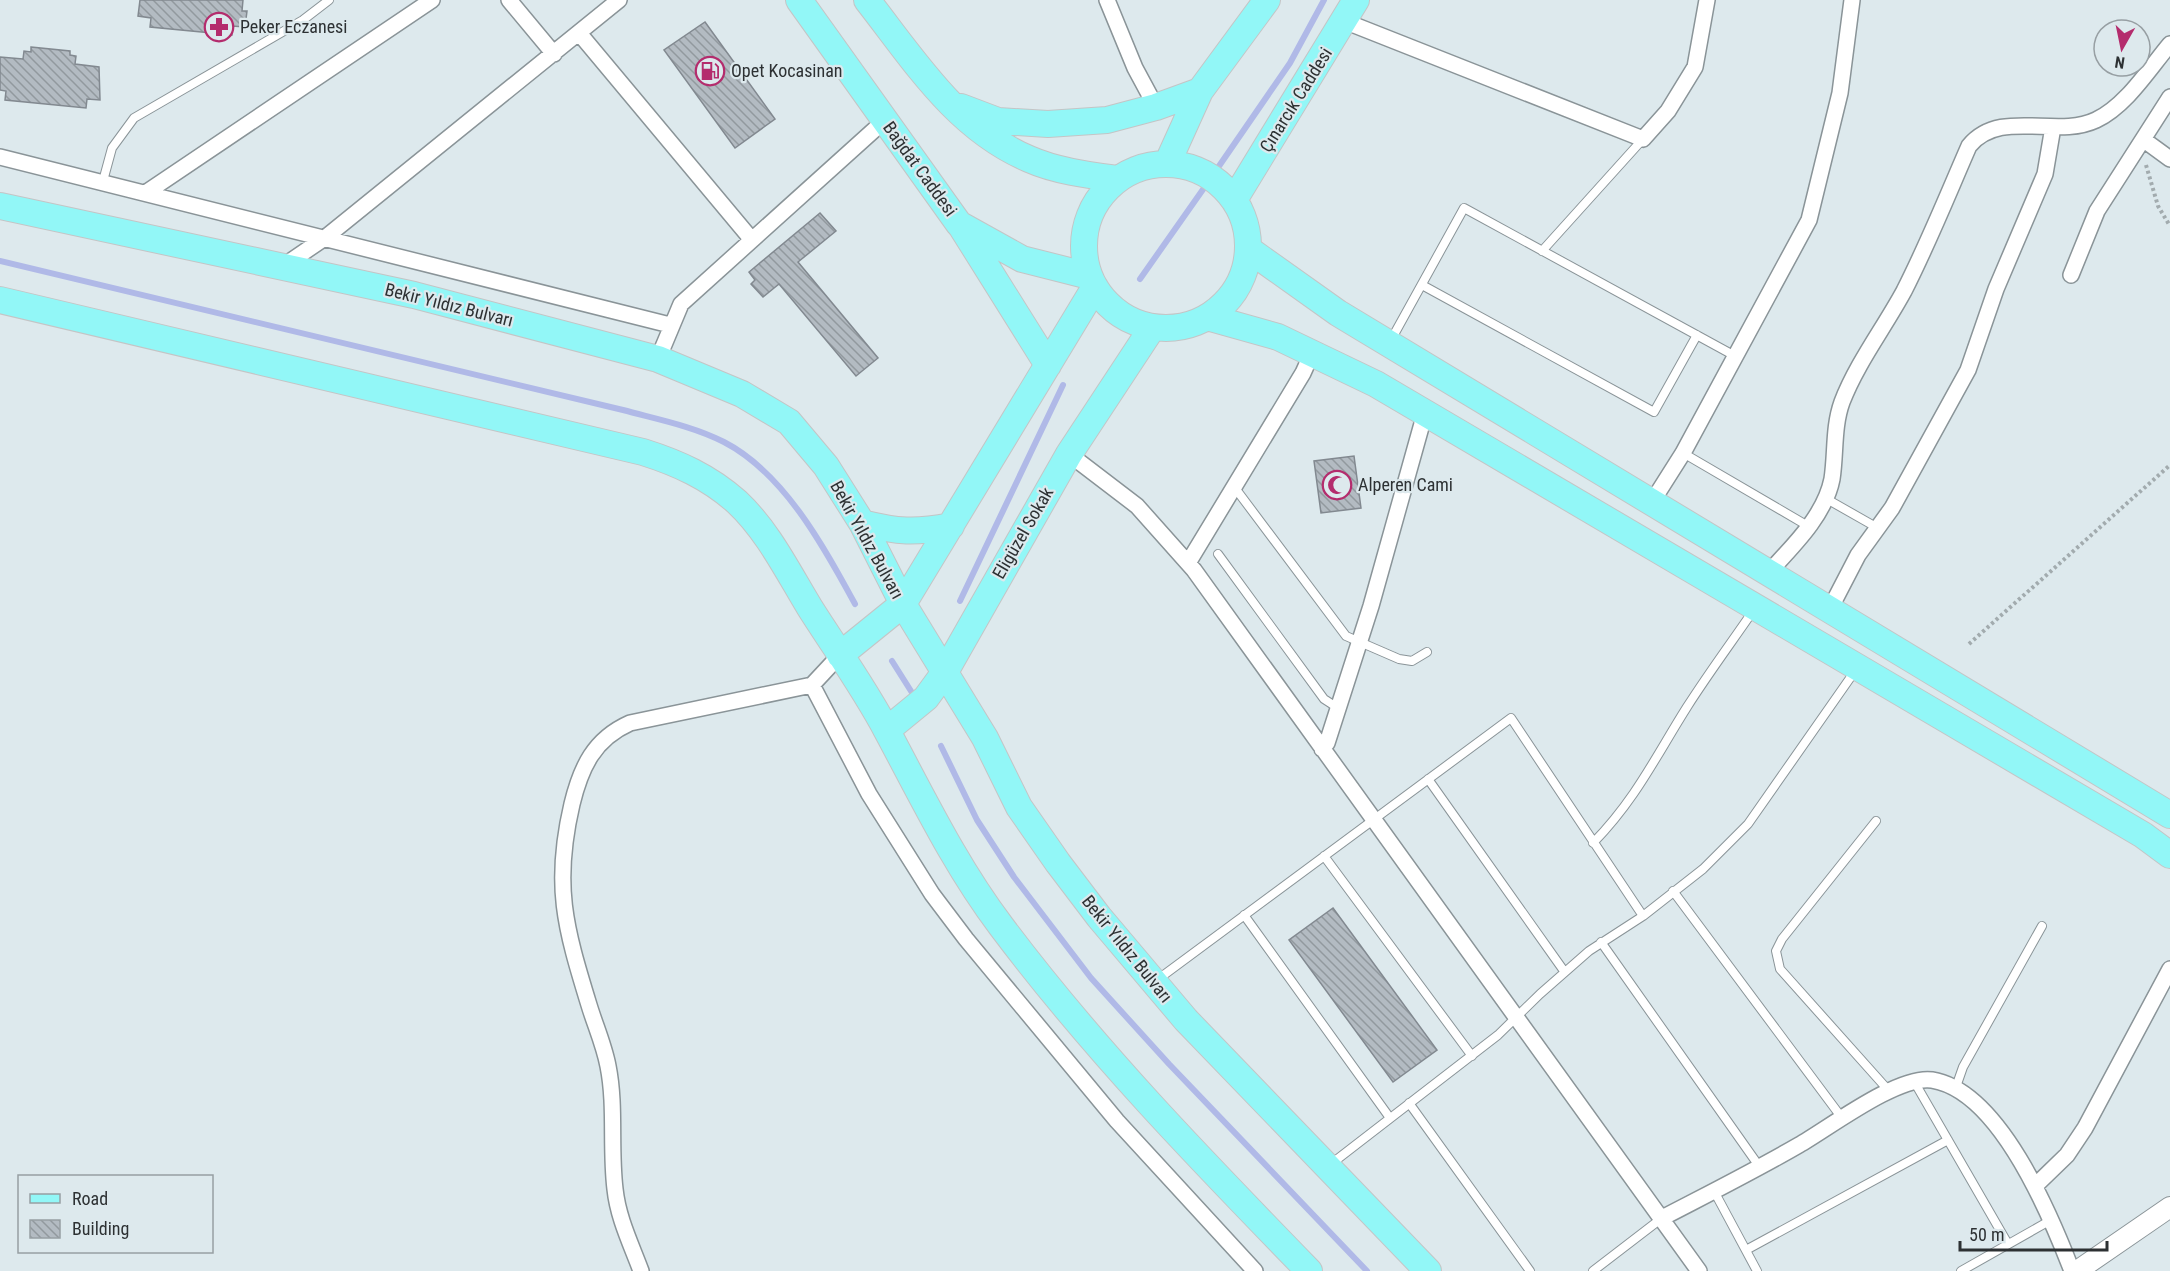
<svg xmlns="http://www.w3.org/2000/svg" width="2170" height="1271" font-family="'Roboto Condensed',sans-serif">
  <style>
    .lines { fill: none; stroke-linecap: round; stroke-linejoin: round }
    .stream { stroke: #b0b9e7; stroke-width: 6 }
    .building { fill: url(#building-back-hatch); stroke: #828990; stroke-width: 1.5 }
    .service-casing { stroke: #8a9498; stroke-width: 10 }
    .minor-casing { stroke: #8a9498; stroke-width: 18 }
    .tertiary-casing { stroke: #8a9498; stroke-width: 22 }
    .primary-casing { stroke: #c4c5c6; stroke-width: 28 }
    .path { stroke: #a2abae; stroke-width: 4; stroke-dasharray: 3 3; stroke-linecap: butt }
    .service { stroke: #fff; stroke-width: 8 }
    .minor { stroke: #fff; stroke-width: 15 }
    .tertiary { stroke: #fff; stroke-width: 20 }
    .primary { stroke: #92f7f7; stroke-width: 26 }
    .labels { text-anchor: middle; stroke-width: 4.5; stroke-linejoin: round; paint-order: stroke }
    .poi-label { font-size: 18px; fill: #2d3133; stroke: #dde9ed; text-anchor: start }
    .street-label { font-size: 18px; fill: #2d3133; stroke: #dde9ed }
  </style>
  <defs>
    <pattern id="building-back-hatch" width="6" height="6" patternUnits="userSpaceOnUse" patternTransform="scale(1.5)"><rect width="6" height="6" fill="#b3bbc2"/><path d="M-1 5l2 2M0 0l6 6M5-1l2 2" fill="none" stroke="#92999e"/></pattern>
  </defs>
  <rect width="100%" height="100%" fill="#dde9ed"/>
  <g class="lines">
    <path class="stream" d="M1217 169 1290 63 1324 0
      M0 261 623 410C656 419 693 426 724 442 784 473 824 547 855 604
      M1140 279 1204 188
      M960 601 1063 385
      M892 661 916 699
      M941 746 977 820 1014 877 1091 978 1169 1064 1367 1271"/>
  </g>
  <path class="building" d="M140 0H243L242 11H247L245 27 232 26V35L150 27 151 18 138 16Z
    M705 22 775 119 735 148 664 50Z
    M31 47 70 51V55L76 56 75 64 99 67 100 100 87 99 86 108 5 100 6 91 0 90V57L23 59 24 51 31 52Z
    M820 213 836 231 798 262 878 358 856 376 779 284 763 297 751 284 755 280 749 272Z
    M1354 456 1361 508 1321 513 1314 461Z
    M1333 908 1437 1050 1393 1082 1289 940Z"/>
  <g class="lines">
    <g class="service-casing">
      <path id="service" d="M103 181 112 148 134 118 303 20 329 0
        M1542 251 1643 139
        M1422 285 1654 412 1697 335
        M1391 340 1464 208 1735 356
        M1683 453 1808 526
        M1235 488 1346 636 1399 659 1412 661 1427 652
        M1825 498 1876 527
        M1218 554 1324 699 1338 708
        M1428 779 1564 971
        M1876 821 1782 939 1776 951 1780 969 1889 1091
        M1593 843C1636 799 1656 756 1687 707 1708 674 1731 643 1753 611
        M1324 856 1472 1056
        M1673 891 1842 1118
        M1244 915 1390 1118
        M1601 942 1759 1166
        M1157 980 1511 718 1643 916
        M1915 1083 2008 1244
        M1956 1087 1963 1067 2042 926
        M1409 1103 1530 1271
        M1331 1164 1498 1035 1540 994 1589 951 1643 916 1703 869 1748 824 1855 671
        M1714 1191 1757 1271
        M1746 1250 1948 1140
        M1593 1271 1662 1218
        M1961 1271 2051 1220"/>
    </g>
    <g class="minor-casing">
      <path id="minor" d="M509 0 554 54
        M1107 0 1135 68 1156 107
        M1344 21 1643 139 1668 111 1695 67 1707 0
        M579 33 752 240
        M2144 140 2170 159
        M0 157 670 325
        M147 192 432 0
        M285 265 326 237 619 0
        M2071 275 2097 211 2170 97
        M658 359 681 304 884 121
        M1069 454 1137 506 1194 570 1699 1271
        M1652 502 1683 453 1809 220 1840 93 1852 0
        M1188 563 1303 373 1312 353
        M1769 572C1793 546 1825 515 1832 479 1836 453 1833 427 1842 402 1857 363 1884 328 1904 291 1928 244 1948 194 1969 146 2000 108 2056 139 2096 120 2126 106 2149 69 2170 44
        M1830 609 1858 555 1892 508 1968 370 1996 289 2045 174 2053 127
        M812 685 840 655
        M1322 749 1327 743 1371 606 1425 413
        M2036 1185 2067 1155 2085 1128 2170 969
        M1662 1218C1708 1194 1754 1171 1799 1145 1829 1128 1898 1075 1932 1080 1999 1091 2050 1214 2072 1271
        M641 1271C631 1244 618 1218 615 1189 610 1148 616 1106 608 1066 604 1045 595 1025 589 1005 565 927 553 885 572 804 581 767 594 739 630 723L812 685 869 794 932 894 966 939 1117 1121 1255 1271"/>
    </g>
    <g class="tertiary-casing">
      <path id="tertiary" d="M2077 1271 2170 1207"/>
    </g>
    <g class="primary-casing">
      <path id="primary" d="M799 0 959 224 1022 259 1089 276
        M867 0C914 60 956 128 1029 159 1056 171 1088 175 1118 179
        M961 107 998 121 1048 124 1107 120 1156 107 1200 91
        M1167 164 1200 91 1267 0
        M1084 246a82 82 0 1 1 164 0a82 82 0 1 1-164 0Z
        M1234 200 1356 0
        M0 206 414 295 658 359 742 394 789 422 826 466 862 523 903 604 985 738 1019 807 1058 863 1099 917 1186 1020 1428 1271
        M961 226 1048 365
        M1248 249 1338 313 2170 815
        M0 300 643 452C678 463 709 477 737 502 768 531 788 572 810 608 836 649 865 689 887 731 923 798 955 865 1001 926 1094 1050 1201 1160 1309 1271
        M1207 317 1278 337 1376 384 2143 835 2170 855
        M862 523C898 532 915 533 951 526
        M840 655 903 604 1095 287
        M887 730 926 698 945 672 1069 454 1152 328"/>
    </g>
    <path class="path" d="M2146 165 2158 206 2170 226
      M1969 644 2170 465"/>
    <use href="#service" class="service"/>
    <use href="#minor" class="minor"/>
    <use href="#tertiary" class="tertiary"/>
    <use href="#primary" class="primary"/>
  </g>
  <defs>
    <g id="pharmacy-ring" transform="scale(1.5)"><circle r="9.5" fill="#dde9ed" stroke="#b42c6d" stroke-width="1.5"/><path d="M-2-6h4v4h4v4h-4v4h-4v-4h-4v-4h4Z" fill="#b42c6d"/></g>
    <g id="fuel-ring" transform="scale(1.5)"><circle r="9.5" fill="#dde9ed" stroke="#b42c6d" stroke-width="1.5"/><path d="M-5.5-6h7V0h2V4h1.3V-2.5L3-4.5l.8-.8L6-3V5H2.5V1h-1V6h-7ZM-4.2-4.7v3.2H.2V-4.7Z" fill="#b42c6d"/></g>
    <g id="mosque-ring" transform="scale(1.5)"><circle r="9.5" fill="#dde9ed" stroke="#b42c6d" stroke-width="1.5"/><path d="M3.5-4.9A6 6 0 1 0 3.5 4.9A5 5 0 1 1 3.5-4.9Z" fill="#b42c6d"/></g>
  </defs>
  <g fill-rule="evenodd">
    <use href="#pharmacy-ring" x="219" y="27"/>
    <use href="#fuel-ring" x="710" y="71"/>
    <use href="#mosque-ring" x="1337" y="485"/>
  </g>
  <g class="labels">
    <g class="poi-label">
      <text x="240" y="33">Peker Eczanesi</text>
      <text x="731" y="77">Opet Kocasinan</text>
      <text x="1358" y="491">Alperen Cami</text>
    </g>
    <g class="street-label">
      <text transform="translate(1296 100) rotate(-58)" y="6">Çınarcık Caddesi</text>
      <text transform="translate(920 169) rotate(54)" y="6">Bağdat Caddesi</text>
      <text transform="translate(449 305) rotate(14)" y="6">Bekir Yıldız Bulvarı</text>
      <text transform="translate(1023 533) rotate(-60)" y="6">Eligüzel Sokak</text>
      <text transform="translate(867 540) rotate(61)" y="6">Bekir Yıldız Bulvarı</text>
      <text transform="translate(1127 949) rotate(51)" y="6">Bekir Yıldız Bulvarı</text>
    </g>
  </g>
  <rect x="18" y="1175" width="195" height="78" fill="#dde9ed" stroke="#979fa3" stroke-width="1.5"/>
  <rect x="30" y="1194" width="30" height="9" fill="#92f7f7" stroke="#979fa3" stroke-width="1.5"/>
  <text x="72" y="1205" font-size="18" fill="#2d3133">Road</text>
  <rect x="30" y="1220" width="30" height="18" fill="url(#building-back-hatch)" stroke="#979fa3" stroke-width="1.5"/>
  <text x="72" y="1235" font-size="18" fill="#2d3133">Building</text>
  <g transform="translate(2122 48) rotate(189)"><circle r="28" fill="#dde9ed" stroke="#979fa3" stroke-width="1.5"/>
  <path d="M0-4.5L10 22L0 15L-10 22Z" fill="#b42c6d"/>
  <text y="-9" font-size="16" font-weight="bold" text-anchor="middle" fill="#2d3133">N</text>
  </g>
  <path d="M1960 1241v9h147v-9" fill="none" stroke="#2d3133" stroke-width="3"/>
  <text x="1969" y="1241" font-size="18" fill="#2d3133" stroke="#dde9ed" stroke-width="4.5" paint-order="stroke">50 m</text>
</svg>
